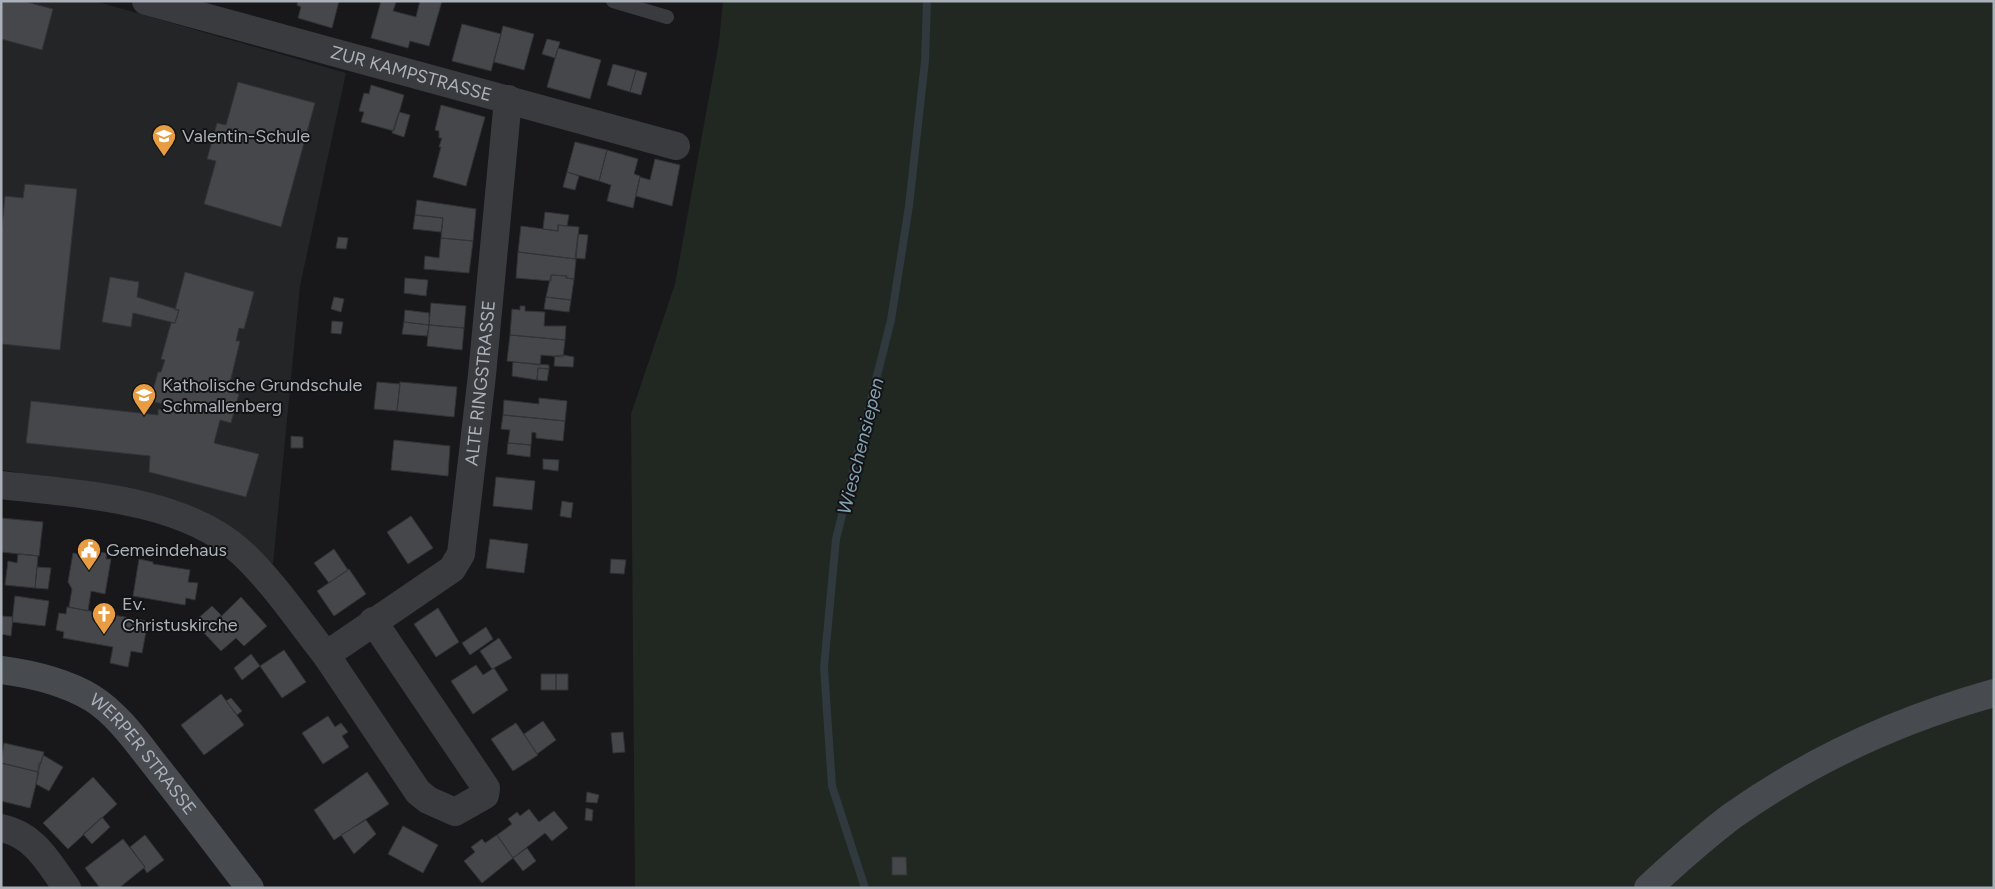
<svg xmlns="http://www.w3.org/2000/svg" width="1995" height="889" font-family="Figtree,sans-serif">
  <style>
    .built { fill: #242527 }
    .green { fill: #202821 }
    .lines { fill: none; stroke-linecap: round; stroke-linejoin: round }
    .stream { stroke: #2f393e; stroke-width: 8 }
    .building { fill: #45474a; stroke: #323336 }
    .lane { stroke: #393b3f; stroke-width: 14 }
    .street { stroke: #393b3f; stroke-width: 28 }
    .secondary { stroke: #474a4f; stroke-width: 28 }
    .labels { text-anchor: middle; stroke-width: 4; stroke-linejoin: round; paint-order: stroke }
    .street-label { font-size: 18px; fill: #abb1b9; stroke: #131315 }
    .poi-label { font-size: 18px; fill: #abb1b9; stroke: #131315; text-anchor: start }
    .water-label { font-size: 19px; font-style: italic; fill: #84a2b2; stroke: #131315 }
  </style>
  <rect width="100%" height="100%" fill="#18181a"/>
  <path class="built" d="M1 1H95L346 73 300 286 273 564 218 522 142 491 1 470Z"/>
  <path class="green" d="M723 1H1994V888H635L631 414 675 284 719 42Z"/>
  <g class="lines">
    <path class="stream" d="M865 888 832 786 824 667 836 539 891 320 909 206 925 61 927 1"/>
  </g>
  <path class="building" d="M1 1H23L53 9 42 50 1 39Z
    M298 1H339L332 28 298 18 301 7 297 5Z
    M381 1 396 2 393 11 416 17 420 1H442L429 46 410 41 408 48 371 38Z
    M462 24 501 34 491 71 452 61Z
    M503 26 534 34 524 70 494 62Z
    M547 39 560 42 555 58 542 54Z
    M558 48 601 60 590 99 547 87Z
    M613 64 636 70 630 92 607 85Z
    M636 70 647 73 641 95 630 92Z
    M238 82 315 103 281 227 204 204 216 161 207 159 217 123 226 125Z
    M371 85 404 95 394 131 361 122 364 112 359 111 364 93 369 94Z
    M441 105 485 117 466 186 433 177 441 147H439L442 138H439V131L435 130Z
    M399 112 410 115 404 137 392 133Z
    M575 142 607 150 599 181 567 172Z
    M607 150 638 159 634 174 640 176 633 208 607 201 611 185 599 181Z
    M655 159 680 165 672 206 636 196 640 177 650 180Z
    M567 172 579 176 575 190 563 187Z
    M25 184 77 189 60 350 1 344V236L5 196 23 198Z
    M417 200 476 209 473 241 441 238 443 218 415 215Z
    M545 212 569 215 567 226 558 225V231L543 229Z
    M415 215 443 218 441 232 413 229Z
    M558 225 579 227 576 259 518 252 521 226 558 231Z
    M578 234 588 235 585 259 575 258Z
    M338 237 348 238 346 249 336 248Z
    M441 238 473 241 469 273 424 269 425 256 439 258Z
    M518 252 576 259 574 279 566 278 567 276 551 275V281L516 278Z
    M185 272 254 292 244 329 239 328 236 341H240L228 391 239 394 231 423 220 420 214 443 259 454 246 497 149 472 150 456 26 443 31 401 158 415V409L162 410 163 404 150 401 158 372H161L165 360 161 359 171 323H175L179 310H175Z
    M551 275 567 276 566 278 574 279 571 300 546 297Z
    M110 277 139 282 137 297 179 310 175 323 133 313 131 327 102 322Z
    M405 278 428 280 426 296 404 293Z
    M334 297 344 299 341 312 331 309Z
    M546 297 571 300 569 312 544 309Z
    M431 303 466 306 464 328 429 325Z
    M520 306H525V311L545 312 544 326H566L565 340 510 335 512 309 520 310Z
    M405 310 429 313V325L404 322Z
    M332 321 343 322 341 334 331 333Z
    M404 322 429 325 427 336 402 334Z
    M429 325 464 328 462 350 427 346Z
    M510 335 565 340 563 357 541 355 540 365 507 361Z
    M563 355 574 357 573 367 554 366 555 356Z
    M513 362 549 365V369L538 368 537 380 512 376Z
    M538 368 549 369 547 381 537 380Z
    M377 382 400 384 397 411 374 409Z
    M400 382 457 387 454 417 397 411Z
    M539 398 567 401 565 421 503 415 504 400 539 404Z
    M503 415 565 421 563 441 536 438V433L532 432 531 445 508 443 510 430 501 429Z
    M291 436 303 437V448H291Z
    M394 440 450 446 448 476 391 470Z
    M508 443 531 445 530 457 507 454Z
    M543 459 559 460 558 471 543 469Z
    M496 477 535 481 532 510 493 506Z
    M562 501 573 503 571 518 560 516Z
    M411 516 433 548 408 564 387 532Z
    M1 518 43 522 39 556 1 552Z
    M490 539 528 544 524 573 486 568Z
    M79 549 107 553 106 559H111L105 594 91 591 88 611 69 607 72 589 68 582 73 553 78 554Z
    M334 549 348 570 329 583 314 563Z
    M18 554 38 556 35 588 5 585 8 561 17 563Z
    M139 559 153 562V564L190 570 188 582 198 583 195 600 186 598 185 605 133 596Z
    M611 559 626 560 624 574 610 573Z
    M37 567 51 568 48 589 35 588Z
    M349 569 366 594 334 616 317 591Z
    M15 596 49 601 45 626 12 622Z
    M241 597 267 626 244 646 236 638 221 651 204 633Z
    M212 606 221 615 204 633 194 622Z
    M67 607 148 621 142 653 131 651 128 667 110 663 113 647 63 638 64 632 56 630 59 613 66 614Z
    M438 608 459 642 436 657 414 624Z
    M1 616 13 617 11 636 1 634Z
    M486 627 493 639 470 655 462 643Z
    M499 638 512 658 492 669 480 651Z
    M284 650 306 682 282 698 260 666Z
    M251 654 260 666 242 680 234 668Z
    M476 665 483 675 494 668 508 690 473 714 451 681Z
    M541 674H556V690H541Z
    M556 674H568V690H556Z
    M221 694 244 725 204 755 181 725Z
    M231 698 242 711 237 715 226 701Z
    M328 716 335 727 341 723 348 732 342 736 349 747 323 764 302 733Z
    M543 721 556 740 537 754 524 734Z
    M516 723 538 755 513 771 491 739Z
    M623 732 625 752 613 753 611 733Z
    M4 743 44 752 38 772 1 763Z
    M43 755 63 767 49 791 36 784 39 763H41Z
    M1 763 39 772 30 808 1 801Z
    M367 772 389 804 334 840 314 810Z
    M93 777 117 804 68 849 43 823Z
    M587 792 599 795 597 803 586 802Z
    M586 808 593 810 592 821 585 820Z
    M529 809 539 822 554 811 568 828 552 841 545 833 513 858 497 835 512 824 508 819 517 812 520 816Z
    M102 817 110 827 92 844 83 834Z
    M366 820 376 834 354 854 341 835Z
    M403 826 438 845 423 873 388 854Z
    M145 835 164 860 147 873 144 868 145 867 130 847Z
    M497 835 513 858 482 883 464 861 475 852 471 847 482 839 485 843Z
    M123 839 145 867 119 888H100L85 868Z
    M527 848 536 861 523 871 513 858Z
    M892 857H906L907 875H892Z"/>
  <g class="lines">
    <path class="lane" d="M613 1 667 17"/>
    <g class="street">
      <path id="s1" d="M146 1 676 146"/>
      <path id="s2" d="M1 485C77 494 183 498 242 553 273 582 299 621 326 655L452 569 461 554 482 375 508 99"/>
      <path d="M326 655 418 792 428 800 455 812 485 795 486 788 373 621"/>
      <path d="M1 828C35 835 48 862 67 888"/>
    </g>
    <g class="secondary">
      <path id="s3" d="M1 670C32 674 65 682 92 698 119 715 139 745 159 770 190 809 220 849 250 888"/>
      <path d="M1648 888C1675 863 1703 838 1732 816 1811 760 1901 719 1994 693"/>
    </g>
  </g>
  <defs>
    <g id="school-pin" transform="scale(1.25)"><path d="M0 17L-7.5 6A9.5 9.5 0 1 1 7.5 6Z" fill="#e89d42" stroke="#131315"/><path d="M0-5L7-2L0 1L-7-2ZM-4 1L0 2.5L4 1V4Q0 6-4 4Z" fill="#fff"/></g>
    <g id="civic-pin" transform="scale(1.25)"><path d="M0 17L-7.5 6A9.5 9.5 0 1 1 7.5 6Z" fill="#e89d42" stroke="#131315"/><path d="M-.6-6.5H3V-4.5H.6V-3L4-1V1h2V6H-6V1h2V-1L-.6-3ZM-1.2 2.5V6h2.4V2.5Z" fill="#fff"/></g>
    <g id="church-pin" transform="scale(1.25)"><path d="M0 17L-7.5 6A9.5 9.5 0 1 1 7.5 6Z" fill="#e89d42" stroke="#131315"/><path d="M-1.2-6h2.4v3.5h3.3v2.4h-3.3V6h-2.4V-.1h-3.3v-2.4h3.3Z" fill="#fff"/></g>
  </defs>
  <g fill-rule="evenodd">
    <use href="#school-pin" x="164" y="136"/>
    <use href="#school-pin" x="144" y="395"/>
    <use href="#civic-pin" x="89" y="550"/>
    <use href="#church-pin" x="104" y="614"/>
  </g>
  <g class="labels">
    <g class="street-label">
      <text dy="6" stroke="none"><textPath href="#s1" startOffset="275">ZUR KAMPSTRASSE</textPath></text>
      <text dy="6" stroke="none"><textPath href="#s2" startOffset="729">ALTE RINGSTRASSE</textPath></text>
      <text dy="6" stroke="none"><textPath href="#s3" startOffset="172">WERPER STRASSE</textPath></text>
    </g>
    <g class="poi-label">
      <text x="182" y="142">Valentin-Schule</text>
      <text x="162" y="391">Katholische Grundschule<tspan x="162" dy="21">Schmallenberg</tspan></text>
      <text x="106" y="556">Gemeindehaus</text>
      <text x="122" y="610">Ev.<tspan x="122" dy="21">Christuskirche</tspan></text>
    </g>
    <g class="water-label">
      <text transform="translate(860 446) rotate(-76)" y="7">Wieschensiepen</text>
    </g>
  </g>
  <rect width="1995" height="889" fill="none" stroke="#abb1b9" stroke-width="5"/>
</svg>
